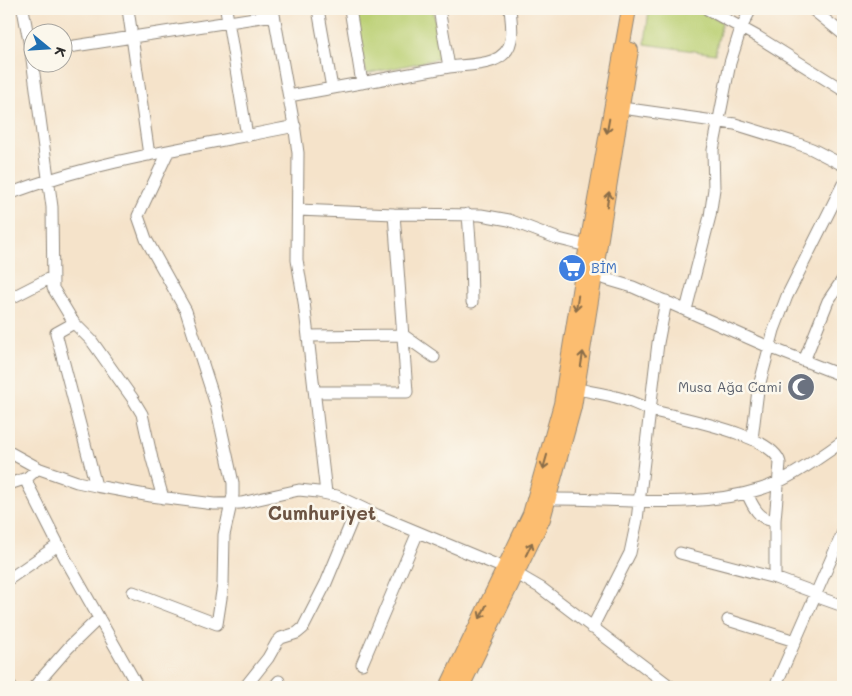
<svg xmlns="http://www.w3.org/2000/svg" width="852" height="696" font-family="Mali,sans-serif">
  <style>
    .green { fill: #bbd074; stroke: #737e50 }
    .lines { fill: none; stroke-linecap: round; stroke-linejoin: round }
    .minor-casing { stroke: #90877a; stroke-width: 13 }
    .major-casing { stroke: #90877a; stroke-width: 16 }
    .minor { stroke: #fff; stroke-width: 11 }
    .major { stroke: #fcbd6f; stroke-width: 14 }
    .oneway { stroke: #896d4a }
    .labels { text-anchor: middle; stroke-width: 5; stroke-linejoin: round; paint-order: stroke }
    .shop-label { font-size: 14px; fill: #366cbe; stroke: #fbf7ec; text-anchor: start }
    .worship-label { font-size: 14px; fill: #5b616d; stroke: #fbf7ec; text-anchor: end }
    .district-label { font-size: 19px; font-weight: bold; fill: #6c5443; stroke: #fbf7ec }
  </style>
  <rect width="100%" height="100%" fill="#fbf7ec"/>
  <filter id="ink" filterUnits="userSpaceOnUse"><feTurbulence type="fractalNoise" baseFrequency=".02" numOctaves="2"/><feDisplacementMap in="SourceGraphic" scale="10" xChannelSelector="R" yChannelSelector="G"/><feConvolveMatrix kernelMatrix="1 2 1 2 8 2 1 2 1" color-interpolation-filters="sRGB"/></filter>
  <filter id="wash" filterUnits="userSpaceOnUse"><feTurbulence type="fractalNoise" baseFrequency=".0096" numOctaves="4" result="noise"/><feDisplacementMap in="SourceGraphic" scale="20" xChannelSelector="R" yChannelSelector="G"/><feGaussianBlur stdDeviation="1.12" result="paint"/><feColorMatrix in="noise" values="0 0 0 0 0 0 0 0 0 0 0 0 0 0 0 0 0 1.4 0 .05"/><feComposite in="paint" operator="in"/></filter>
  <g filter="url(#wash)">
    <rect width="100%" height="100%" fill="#f5e3ca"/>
    <path class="green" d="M354 9H433L442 58 366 74Z
      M649 9H700L722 22 715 54 645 44Z"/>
  </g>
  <g filter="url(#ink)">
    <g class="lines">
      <g class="minor-casing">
        <path id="minor" d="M23 9 31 52 52 207 53 288 74 323 56 333 96 486
          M128 9 149 155
          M226 9 247 136
          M273 9 295 131 298 153 297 260 304 302 326 493
          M318 9 332 88
          M350 9 362 83
          M707 9 758 37 843 90
          M812 9 843 34
          M62 48 274 15
          M449 67C471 64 506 67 511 40 513 30 511 19 510 9
          M289 96 449 67 439 9
          M615 107 735 124 793 142 812 149 843 165
          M9 194C100 159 199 146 295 126
          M298 210 394 214 481 215 509 220 559 239 587 246
          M468 214 471 255 472 302
          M589 274 633 287 769 347 843 376
          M9 299 52 277
          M686 310 710 216 714 189 713 150 730 63 741 28 751 9
          M74 323 91 340 133 399 142 414 152 459 163 498
          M308 336 403 335 434 357
          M804 361 828 301 843 279
          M577 389C592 392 608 394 623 399 633 402 642 407 651 410 678 418 774 434 780 463L775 520V578
          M315 392H407L394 214
          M752 439 758 390 774 330 787 296 843 184
          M9 452 40 469
          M27 478 28 485 65 558 138 687
          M9 484 27 478 37 469H40L77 482 96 486 151 496 214 504 241 503 299 490 318 492 337 496 377 515 504 568
          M747 493C752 505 760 522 775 520
          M549 499C618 498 695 510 761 489 787 481 821 457 843 441
          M680 553 775 578 816 593
          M517 574 541 588 671 687
          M9 579 58 545
          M133 592 217 624 223 585 224 535 233 495V483L216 405 186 311 146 239 138 216 168 152
          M815 596 843 606
          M728 620 795 641
          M592 628 630 553 637 520 658 343 666 301
          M362 664 418 532
          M9 684 11 687
          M34 687 69 647 99 618
          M245 687 268 658 277 642 281 638 297 633 303 628 326 583 358 506
          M274 687 279 681
          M775 687 843 532"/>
      </g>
      <g class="major-casing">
        <path id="major" d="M447 687 530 514 561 404 582 273 629 9
          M462 687 543 519 574 407 631 50"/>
      </g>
      <use href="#minor" class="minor"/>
      <use href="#major" class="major"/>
    </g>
    <defs><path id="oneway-shaft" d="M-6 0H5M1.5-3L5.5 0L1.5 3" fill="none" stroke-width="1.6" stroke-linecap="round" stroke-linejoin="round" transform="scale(1.25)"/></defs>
    <g class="oneway">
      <use href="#oneway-shaft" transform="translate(608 126) rotate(100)"/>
      <use href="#oneway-shaft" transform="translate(608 199) rotate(-81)"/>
      <use href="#oneway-shaft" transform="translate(577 303) rotate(99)"/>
      <use href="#oneway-shaft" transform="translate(582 359) rotate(-81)"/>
      <use href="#oneway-shaft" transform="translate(545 462) rotate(106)"/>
      <use href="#oneway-shaft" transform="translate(529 549) rotate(-64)"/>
      <use href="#oneway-shaft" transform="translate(483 612) rotate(116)"/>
    </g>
  </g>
  <defs>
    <g id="supermarket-disc" transform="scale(1.4375)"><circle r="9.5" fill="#3f7fe0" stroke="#fbf7ec"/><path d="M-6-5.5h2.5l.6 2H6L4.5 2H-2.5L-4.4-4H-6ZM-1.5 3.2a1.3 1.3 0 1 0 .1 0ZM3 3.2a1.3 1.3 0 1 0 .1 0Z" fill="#fff"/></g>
    <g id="mosque-disc" transform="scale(1.4375)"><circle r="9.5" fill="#6b7280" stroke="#fbf7ec"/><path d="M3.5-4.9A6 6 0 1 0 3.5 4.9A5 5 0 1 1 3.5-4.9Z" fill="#fff"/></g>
  </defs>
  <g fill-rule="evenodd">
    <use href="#supermarket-disc" x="572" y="268"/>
    <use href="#mosque-disc" x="801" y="387"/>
  </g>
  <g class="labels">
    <g class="shop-label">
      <text x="591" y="273">BİM</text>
    </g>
    <g class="worship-label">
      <text x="782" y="392">Musa Ağa Cami</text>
    </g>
    <g class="district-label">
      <text x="322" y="520">Cumhuriyet</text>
    </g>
  </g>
  <rect width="852" height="696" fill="none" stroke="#fbf7ec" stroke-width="30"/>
  <g transform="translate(48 48) rotate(108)"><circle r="24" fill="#fbf7ec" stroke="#a8a59f"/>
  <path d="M0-4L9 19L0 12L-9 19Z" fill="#1f6fb2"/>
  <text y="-8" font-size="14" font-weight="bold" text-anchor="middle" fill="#2b2b2b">K</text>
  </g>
</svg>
